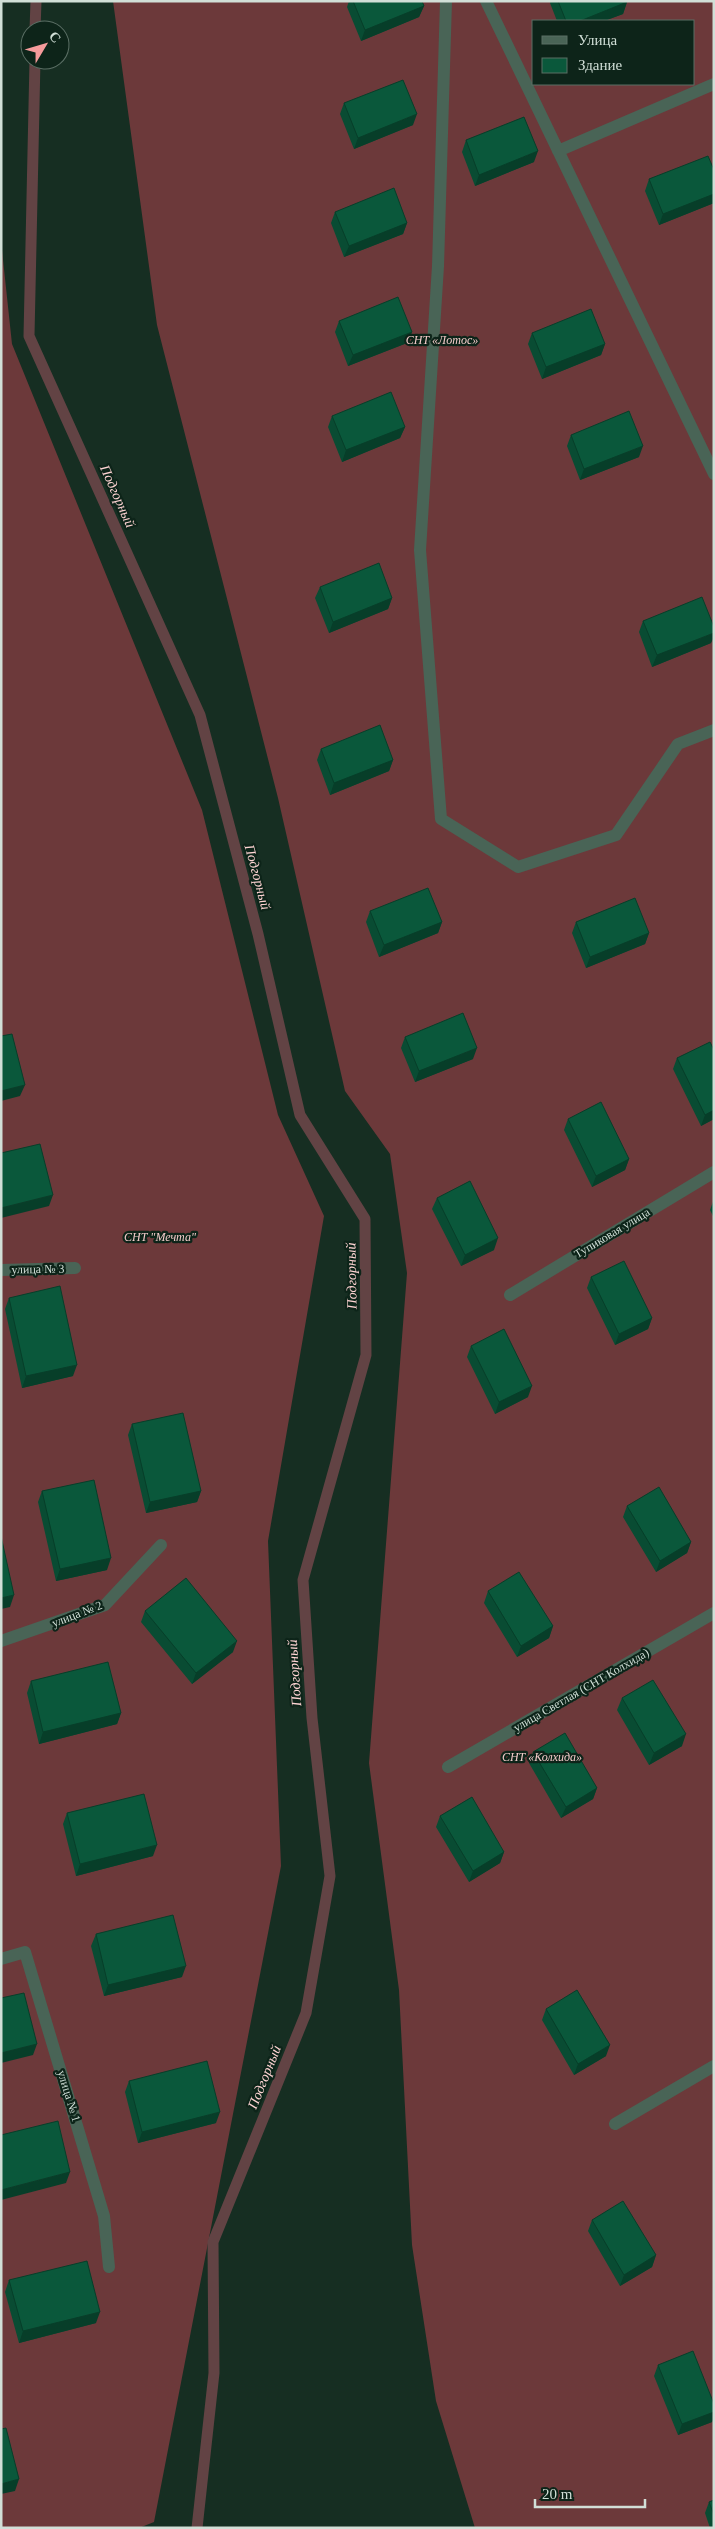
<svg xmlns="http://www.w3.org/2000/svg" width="715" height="2529" font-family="Georgia,serif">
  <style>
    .garden { fill: #6c393a; fill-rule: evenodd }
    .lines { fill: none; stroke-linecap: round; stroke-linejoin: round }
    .stream { stroke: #624344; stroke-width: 11 }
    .minor { stroke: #496456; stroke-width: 12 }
    .wall { fill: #094c33 }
    .shaded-wall { fill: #073e29 }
    .building { fill: #0a583b; stroke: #073e29 }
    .labels { text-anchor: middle; stroke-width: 4.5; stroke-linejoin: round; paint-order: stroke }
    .park-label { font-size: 12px; font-style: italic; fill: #f3cbca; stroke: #0d2419 }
    .street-label { font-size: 12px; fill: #d1dfd7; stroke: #0d2419 }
    .water-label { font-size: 14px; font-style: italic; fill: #ffd5d4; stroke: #0d2419 }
  </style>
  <rect width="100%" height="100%" fill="#162e22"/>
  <path class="garden" d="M113 1H714V2528H475L436 2401 412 2245 399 1990 369 1763 407 1273 390 1154 345 1091 278 798 157 325ZM534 21H694V84H534Z
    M1 241 12 344 202 810 278 1115 324 1216 268 1541 281 1866 154 2522 139 2528H1Z"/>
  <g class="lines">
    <path class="stream" d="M35 30 36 1
      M35 60 29 336 200 715 258 934 300 1115 365 1219 366 1355 303 1580 312 1718 330 1876 306 2013 213 2242 214 2373 197 2528"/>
    <path class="minor" d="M446 1 438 266 420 550 441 819 518 867 616 835 678 744 714 730
      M486 1 714 474
      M558 151 714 84
      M1 1270 75 1268
      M510 1295 714 1172
      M1 1641 105 1605 161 1545
      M448 1767 714 1613
      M1 1959 25 1952 104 2216 109 2267
      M615 2124 714 2066"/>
  </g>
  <path class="wall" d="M349 1H422L424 6 419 17 361 41 347 7Z
    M551 1H626L627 2 623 14 604 21H557L550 3Z
    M344 103 413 125 354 149 340 114Z
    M466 140 534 162 475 186 462 152Z
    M714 170V203L659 225 645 191 649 179Z
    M335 212 407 223 403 234 344 257 331 223Z
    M339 321 412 332 407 343 348 366 335 332Z
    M532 333 605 344 601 355 542 379 528 344Z
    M332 416 405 427 400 438 342 462 328 427Z
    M571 435 639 457 580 480 567 446Z
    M320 587 392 598 388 609 329 633 315 598Z
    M643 621 711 643 652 667 639 632Z
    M321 749 393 760 389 771 330 795 317 760Z
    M370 911 442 922 438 933 379 957 366 922Z
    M576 922 649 933 645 944 586 968 572 933Z
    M405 1037 473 1059 415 1082 401 1048Z
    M714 1050V1119L701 1126 673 1069 677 1058Z
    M568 1119 629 1159 625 1170 592 1187 564 1130Z
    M437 1198 494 1250 461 1266 432 1209Z
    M714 1199V1218L710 1210Z
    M591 1277 652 1318 648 1329 615 1345 587 1288Z
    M9 1298 73 1376 22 1388 5 1309Z
    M471 1346 528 1397 495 1414 467 1357Z
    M132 1424 201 1491 197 1502 146 1513 128 1435Z
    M42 1491 107 1570 56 1581 38 1502Z
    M627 1506 691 1542 687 1553 656 1572 623 1517Z
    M488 1591 553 1626 549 1638 517 1657 484 1603Z
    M145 1611 233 1652 192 1684 141 1622Z
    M31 1681 121 1713 117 1724 39 1744 27 1693Z
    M622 1698 682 1746 649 1765 617 1710Z
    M533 1752 597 1788 593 1799 561 1818 529 1763Z
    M67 1813 153 1856 76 1876 63 1824Z
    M440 1816 504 1852 500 1863 469 1882 436 1827Z
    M96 1934 182 1977 104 1996 91 1946Z
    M546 2009 606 2056 574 2075 542 2020Z
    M129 2081 216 2123 138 2143 125 2092Z
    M592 2220 656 2255 652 2267 620 2286 588 2231Z
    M9 2280 96 2323 19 2343 5 2292Z
    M658 2365 714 2404V2417L712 2422 678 2435 654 2376Z
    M714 2500V2528H710L705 2513 709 2502Z"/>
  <path class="shaded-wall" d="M627 2 623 14 604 21H580Z
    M424 6 419 17 361 41 365 30Z
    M417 114 413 125 354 149 358 138Z
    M538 151 534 162 475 186 479 175Z
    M714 194V203L659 225 663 214Z
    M407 223 403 234 344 257 349 246Z
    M412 332 407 343 348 366 353 355Z
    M605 344 601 355 542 379 546 367Z
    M405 427 400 438 342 462 346 450Z
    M643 446 639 457 580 480 584 469Z
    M392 598 388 609 329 633 333 622Z
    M714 633V637L711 643 652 667 657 655Z
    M393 760 389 771 330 795 334 783Z
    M442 922 438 933 379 957 384 945Z
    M649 933 645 944 586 968 590 957Z
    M477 1048 473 1059 415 1082 419 1071Z
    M25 1085 20 1096 1 1101V1091Z
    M714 1110V1119L701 1126 705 1115Z
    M629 1159 625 1170 592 1187 596 1176Z
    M53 1195 49 1206 1 1218V1208Z
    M498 1238 494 1250 461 1266 465 1255Z
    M652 1318 648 1329 615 1345 619 1334Z
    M77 1365 73 1376 22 1388 26 1376Z
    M532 1386 528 1397 495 1414 499 1402Z
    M201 1491 197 1502 146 1513 150 1502Z
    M691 1542 687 1553 656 1572 660 1561Z
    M111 1558 107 1570 56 1581 60 1569Z
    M14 1595 10 1607 1 1609V1598Z
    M553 1626 549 1638 517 1657 521 1646Z
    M237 1641 233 1652 192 1684 196 1673Z
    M121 1713 117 1724 39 1744 43 1732Z
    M686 1734 682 1746 649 1765 654 1753Z
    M597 1788 593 1799 561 1818 566 1807Z
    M157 1845 153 1856 76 1876 80 1864Z
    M504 1852 500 1863 469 1882 473 1871Z
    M186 1966 182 1977 104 1996 108 1985Z
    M37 2044 33 2055 1 2063V2053Z
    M610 2045 606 2056 574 2075 578 2064Z
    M220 2112 216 2123 138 2143 142 2132Z
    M70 2172 66 2183 1 2200V2190Z
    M656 2255 652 2267 620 2286 624 2275Z
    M100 2312 96 2323 19 2343 23 2331Z
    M714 2412V2417L712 2422 678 2435 682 2424Z
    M19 2479 15 2491 1 2494V2484Z"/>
  <path class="building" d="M353 1H422L424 6 365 30Z
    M558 1H626L627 2 580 21H566Z
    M403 80 417 114 358 138 344 103Z
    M524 117 538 151 479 175 466 140Z
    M708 156 714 170V194L663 214 649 179Z
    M394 188 407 223 349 246 335 212Z
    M398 297 412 332 353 355 339 321Z
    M591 309 605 344 546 367 532 333Z
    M391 392 405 427 346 450 332 416Z
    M629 411 643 446 584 469 571 435Z
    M379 563 392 598 333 622 320 587Z
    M702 597 714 627V633L657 655 643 621Z
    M380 725 393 760 334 783 321 749Z
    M428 888 442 922 384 945 370 911Z
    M635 898 649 933 590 957 576 922Z
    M463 1013 477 1048 419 1071 405 1037Z
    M12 1034 25 1085 1 1091V1036Z
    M710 1042 714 1050V1110L705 1115 677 1058Z
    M601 1102 629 1159 596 1176 568 1119Z
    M40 1144 53 1195 1 1208V1153Z
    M470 1181 498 1238 465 1255 437 1198Z
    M624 1261 652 1318 619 1334 591 1277Z
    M60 1286 77 1365 26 1376 9 1298Z
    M504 1329 532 1386 499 1402 471 1346Z
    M183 1413 201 1491 150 1502 132 1424Z
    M94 1480 111 1558 60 1569 42 1491Z
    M659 1487 691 1542 660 1561 627 1506Z
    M1 1536 14 1595 1 1598Z
    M519 1572 553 1626 521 1646 488 1591Z
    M186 1578 237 1641 196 1673 145 1611Z
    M108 1662 121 1713 43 1732 31 1681Z
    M653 1680 686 1734 654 1753 622 1698Z
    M565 1733 597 1788 566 1807 533 1752Z
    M144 1794 157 1845 80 1864 67 1813Z
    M472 1797 504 1852 473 1871 440 1816Z
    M173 1915 186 1966 108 1985 96 1934Z
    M577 1990 610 2045 578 2064 546 2009Z
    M24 1993 37 2044 1 2053V1998Z
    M207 2061 220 2112 142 2132 129 2081Z
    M58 2121 70 2172 1 2190V2135Z
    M623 2201 656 2255 624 2275 592 2220Z
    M87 2261 100 2312 23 2331 9 2280Z
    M693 2351 714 2404V2412L682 2424 658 2365Z
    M6 2428 19 2479 1 2484V2429Z
    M714 2500V2515L709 2502Z"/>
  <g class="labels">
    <g class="park-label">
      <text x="442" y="344">СНТ «Лотос»</text>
      <text x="160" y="1241">СНТ "Мечта"</text>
      <text x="542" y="1761">СНТ «Колхида»</text>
    </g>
    <g class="street-label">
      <text transform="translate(612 1233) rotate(-31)" y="4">Тупиковая улица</text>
      <text transform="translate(38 1269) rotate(-1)" y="4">улица № 3</text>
      <text transform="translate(77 1614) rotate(-21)" y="4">улица № 2</text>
      <text transform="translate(581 1690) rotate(-30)" y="4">улица Светлая (СНТ Колхида)</text>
      <text transform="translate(69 2096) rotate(73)" y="4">улица № 1</text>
    </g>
    <g class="water-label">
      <text transform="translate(118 496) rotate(66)" y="5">Подгорный</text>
      <text transform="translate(258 877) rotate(75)" y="5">Подгорный</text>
      <text transform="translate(351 1276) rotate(-91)" y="5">Подгорный</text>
      <text transform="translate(294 1673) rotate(-94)" y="5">Подгорный</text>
      <text transform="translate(264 2077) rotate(-68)" y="5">Подгорный</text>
    </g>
  </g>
  <rect width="715" height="2529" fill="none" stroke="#d1dfd7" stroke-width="5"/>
  <rect x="532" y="20" width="162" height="65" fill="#0d2419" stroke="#5b6f65"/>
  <rect x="542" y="36" width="25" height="8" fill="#496456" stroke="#5b6f65"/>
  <text x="578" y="45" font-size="15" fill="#d1dfd7">Улица</text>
  <rect x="542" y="58" width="25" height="15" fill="#0a583b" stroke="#5b6f65"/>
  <text x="578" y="70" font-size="15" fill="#d1dfd7">Здание</text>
  <g transform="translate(45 45) rotate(52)"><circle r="24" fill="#0d2419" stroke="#5b6f65"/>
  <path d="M0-4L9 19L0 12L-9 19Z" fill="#f59b9b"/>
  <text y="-8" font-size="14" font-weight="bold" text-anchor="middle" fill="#d1dfd7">С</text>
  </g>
  <path d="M535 2499v8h110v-8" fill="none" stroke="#d1dfd7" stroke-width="2.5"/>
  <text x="542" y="2499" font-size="15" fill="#d1dfd7" stroke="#0d2419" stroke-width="4" paint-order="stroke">20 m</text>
</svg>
